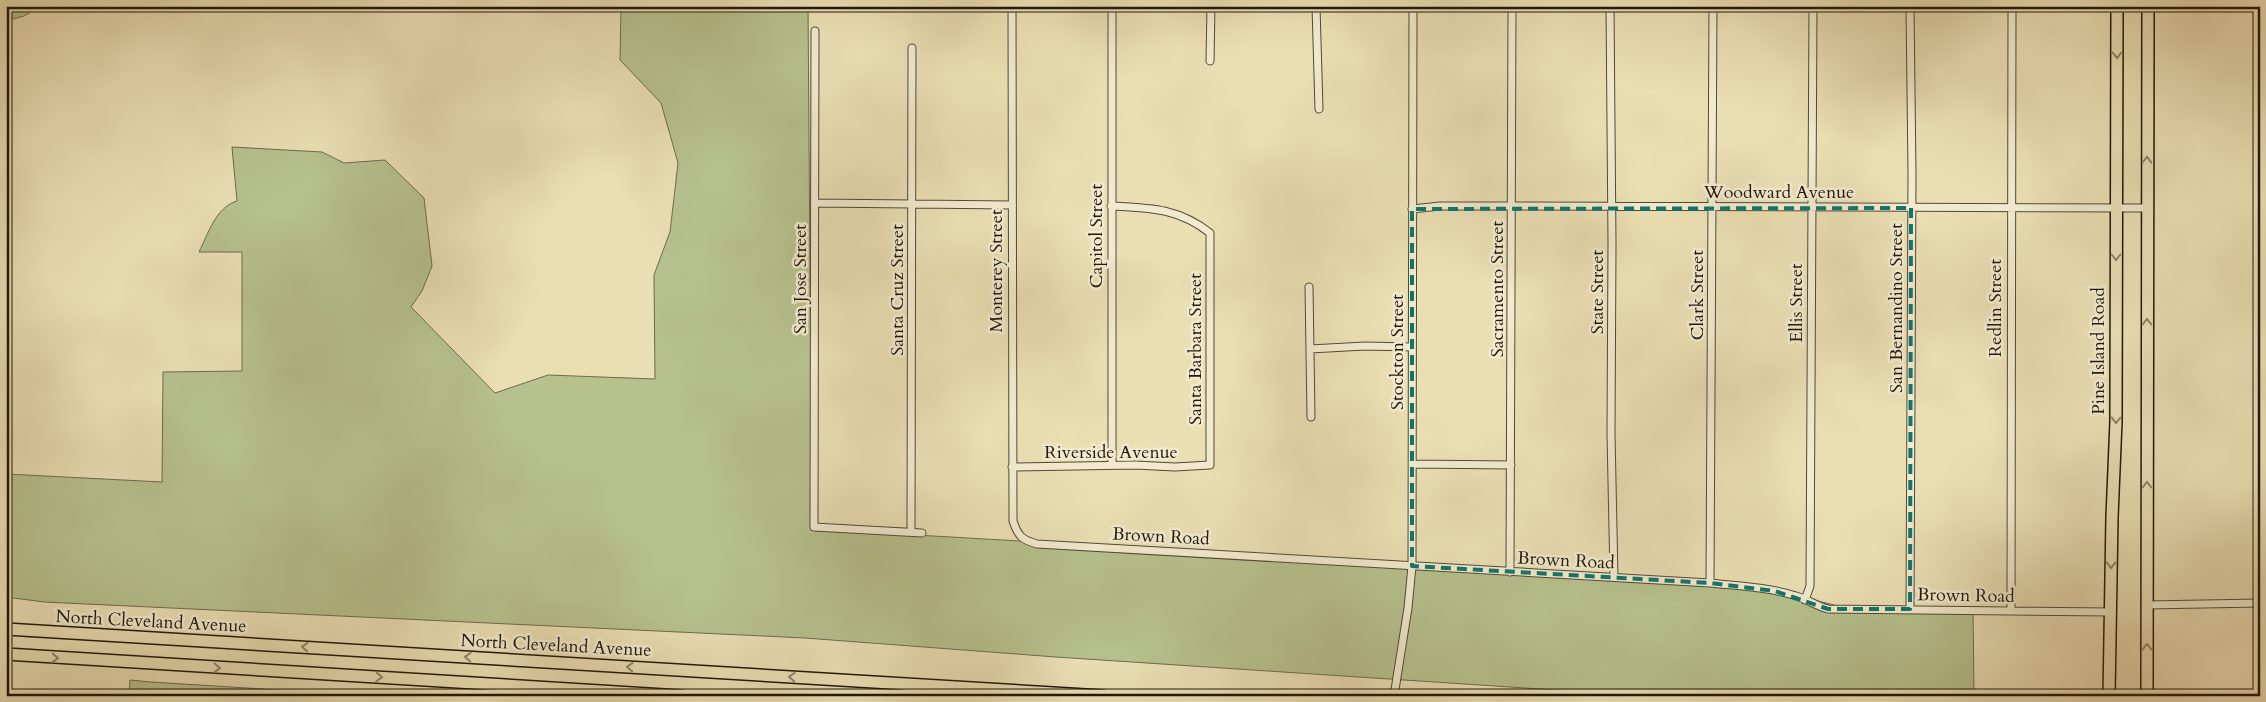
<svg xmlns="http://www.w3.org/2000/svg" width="2266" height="702" font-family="Cardo,serif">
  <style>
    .green { fill: #b6c18d; stroke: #6c6c4d }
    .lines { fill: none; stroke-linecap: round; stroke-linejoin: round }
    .minor-casing { stroke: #534936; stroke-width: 9 }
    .primary-casing { stroke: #21170d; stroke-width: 14 }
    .minor { stroke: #f1eace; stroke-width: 7 }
    .primary { stroke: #eadeb3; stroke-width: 11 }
    .oneway { stroke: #908468 }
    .marked { fill: none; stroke: #0f766e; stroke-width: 4; stroke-dasharray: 10 6; stroke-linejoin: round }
    .labels { text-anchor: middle; stroke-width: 5; stroke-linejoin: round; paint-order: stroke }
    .street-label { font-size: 18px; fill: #21170d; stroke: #f1eace }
  </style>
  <rect width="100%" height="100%" fill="#eadeb3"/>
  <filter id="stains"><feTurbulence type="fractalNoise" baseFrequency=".004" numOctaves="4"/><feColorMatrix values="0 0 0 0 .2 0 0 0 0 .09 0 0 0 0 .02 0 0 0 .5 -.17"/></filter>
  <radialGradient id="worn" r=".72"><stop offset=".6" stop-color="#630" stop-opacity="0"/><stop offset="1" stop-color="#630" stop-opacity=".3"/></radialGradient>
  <path class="green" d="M6 6H41L24 16 6 21Z
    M621 6H808L812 529 1746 583 1842 607H1973L1974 696H1646L1056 657 805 638 44 602 6 597V474L162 482 163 372 242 371V252H199C208 234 216 207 237 201L232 147 322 152 344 163 385 160 424 198 432 266 422 291 411 307 495 393 548 375 655 379 654 275 670 232 678 163 661 103 620 60Z
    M130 680 151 682 374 696H129Z"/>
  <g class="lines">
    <g class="minor-casing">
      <path id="minor" d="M1012 6 1013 521C1018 536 1022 540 1037 544L1710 583C1739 586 1768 587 1796 596 1807 599 1816 606 1828 609L2111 612
        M1112 6V465
        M1316 6 1319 109
        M1610 6 1612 244 1611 434 1614 577
        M815 31 814 527 922 533
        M1210 61 1211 6
        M815 203 1012 205
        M1412 209 1440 206H1512L2146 208
        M1309 287 1311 417
        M1310 349 1365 346 1412 347
        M1412 464 1511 465
        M1012 467 1135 465 1175 467 1210 465V233C1178 208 1150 208 1111 206
        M911 532 912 48
        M1510 572 1512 6
        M1710 583 1713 6
        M1805 600 1810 586 1813 6
        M2147 605 2260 603
        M1910 609 1912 174 1910 6
        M2011 610 2012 6
        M1394 696 1408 608 1412 566 1413 6"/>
    </g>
    <g class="primary-casing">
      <path id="primary" d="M6 629 1103 696
        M6 654 681 696
        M908 690 943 696
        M2109 696 2112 517 2116 421 2117 6
        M2147 696 2148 6"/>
    </g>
    <use href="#minor" class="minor"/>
    <use href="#primary" class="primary"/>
  </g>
  <defs><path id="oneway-chevron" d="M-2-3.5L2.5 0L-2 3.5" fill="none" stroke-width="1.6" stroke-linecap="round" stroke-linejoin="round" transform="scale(1.25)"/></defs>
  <g class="oneway">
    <use href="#oneway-chevron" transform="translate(2117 55) rotate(90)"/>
    <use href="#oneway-chevron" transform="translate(2147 160) rotate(-89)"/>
    <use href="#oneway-chevron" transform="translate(2116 257) rotate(90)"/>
    <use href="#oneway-chevron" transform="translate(2147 322) rotate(-90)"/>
    <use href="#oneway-chevron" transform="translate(2116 420) rotate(91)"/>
    <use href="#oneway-chevron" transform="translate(2147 485) rotate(-90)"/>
    <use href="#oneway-chevron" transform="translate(2111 565) rotate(91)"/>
    <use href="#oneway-chevron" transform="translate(305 647) rotate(-177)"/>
    <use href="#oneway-chevron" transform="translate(2147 647) rotate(-90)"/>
    <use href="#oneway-chevron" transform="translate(468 657) rotate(-177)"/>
    <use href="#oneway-chevron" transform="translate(55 658) rotate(3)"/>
    <use href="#oneway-chevron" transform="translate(630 667) rotate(-177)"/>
    <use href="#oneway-chevron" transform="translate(217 668) rotate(3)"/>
    <use href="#oneway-chevron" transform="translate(379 677) rotate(3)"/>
    <use href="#oneway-chevron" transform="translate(792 677) rotate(-177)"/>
  </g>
  <path class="marked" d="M1911 208 1910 609H1828L1775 591 1710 583 1412 566V209Z"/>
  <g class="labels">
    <g class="street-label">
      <text x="1779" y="198">Woodward Avenue</text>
      <text transform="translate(1096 236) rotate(-90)" y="6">Capitol Street</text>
      <text transform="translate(996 271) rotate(-90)" y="6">Monterey Street</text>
      <text transform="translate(800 279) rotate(-90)" y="6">San Jose Street</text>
      <text transform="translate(1497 289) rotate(-90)" y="6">Sacramento Street</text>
      <text transform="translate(897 290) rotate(-90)" y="6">Santa Cruz Street</text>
      <text transform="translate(1597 292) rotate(-90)" y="6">State Street</text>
      <text transform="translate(1697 295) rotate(-90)" y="6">Clark Street</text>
      <text transform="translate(1796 303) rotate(-90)" y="6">Ellis Street</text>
      <text transform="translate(1896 308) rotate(-90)" y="6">San Bernandino Street</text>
      <text transform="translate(1995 308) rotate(-90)" y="6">Redlin Street</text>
      <text transform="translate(1195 349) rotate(-90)" y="6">Santa Barbara Street</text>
      <text transform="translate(2098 351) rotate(-90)" y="6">Pine Island Road</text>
      <text transform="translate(1397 352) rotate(-90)" y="6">Stockton Street</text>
      <text x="1111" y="458">Riverside Avenue</text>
      <text transform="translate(1161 536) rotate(3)" y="6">Brown Road</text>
      <text transform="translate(1566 560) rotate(3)" y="6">Brown Road</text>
      <text transform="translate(1966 595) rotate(1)" y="6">Brown Road</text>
      <text transform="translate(151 621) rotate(3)" y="6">North Cleveland Avenue</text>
      <text transform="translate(556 645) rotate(3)" y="6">North Cleveland Avenue</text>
    </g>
  </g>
  <rect width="2266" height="702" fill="none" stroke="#eadeb3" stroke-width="25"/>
  <rect x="8" y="8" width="2251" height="687" fill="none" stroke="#21170d" stroke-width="2.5"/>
  <rect x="12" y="12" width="2241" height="677" fill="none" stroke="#21170d"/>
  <rect width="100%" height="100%" filter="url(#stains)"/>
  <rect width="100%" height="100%" fill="url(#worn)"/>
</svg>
